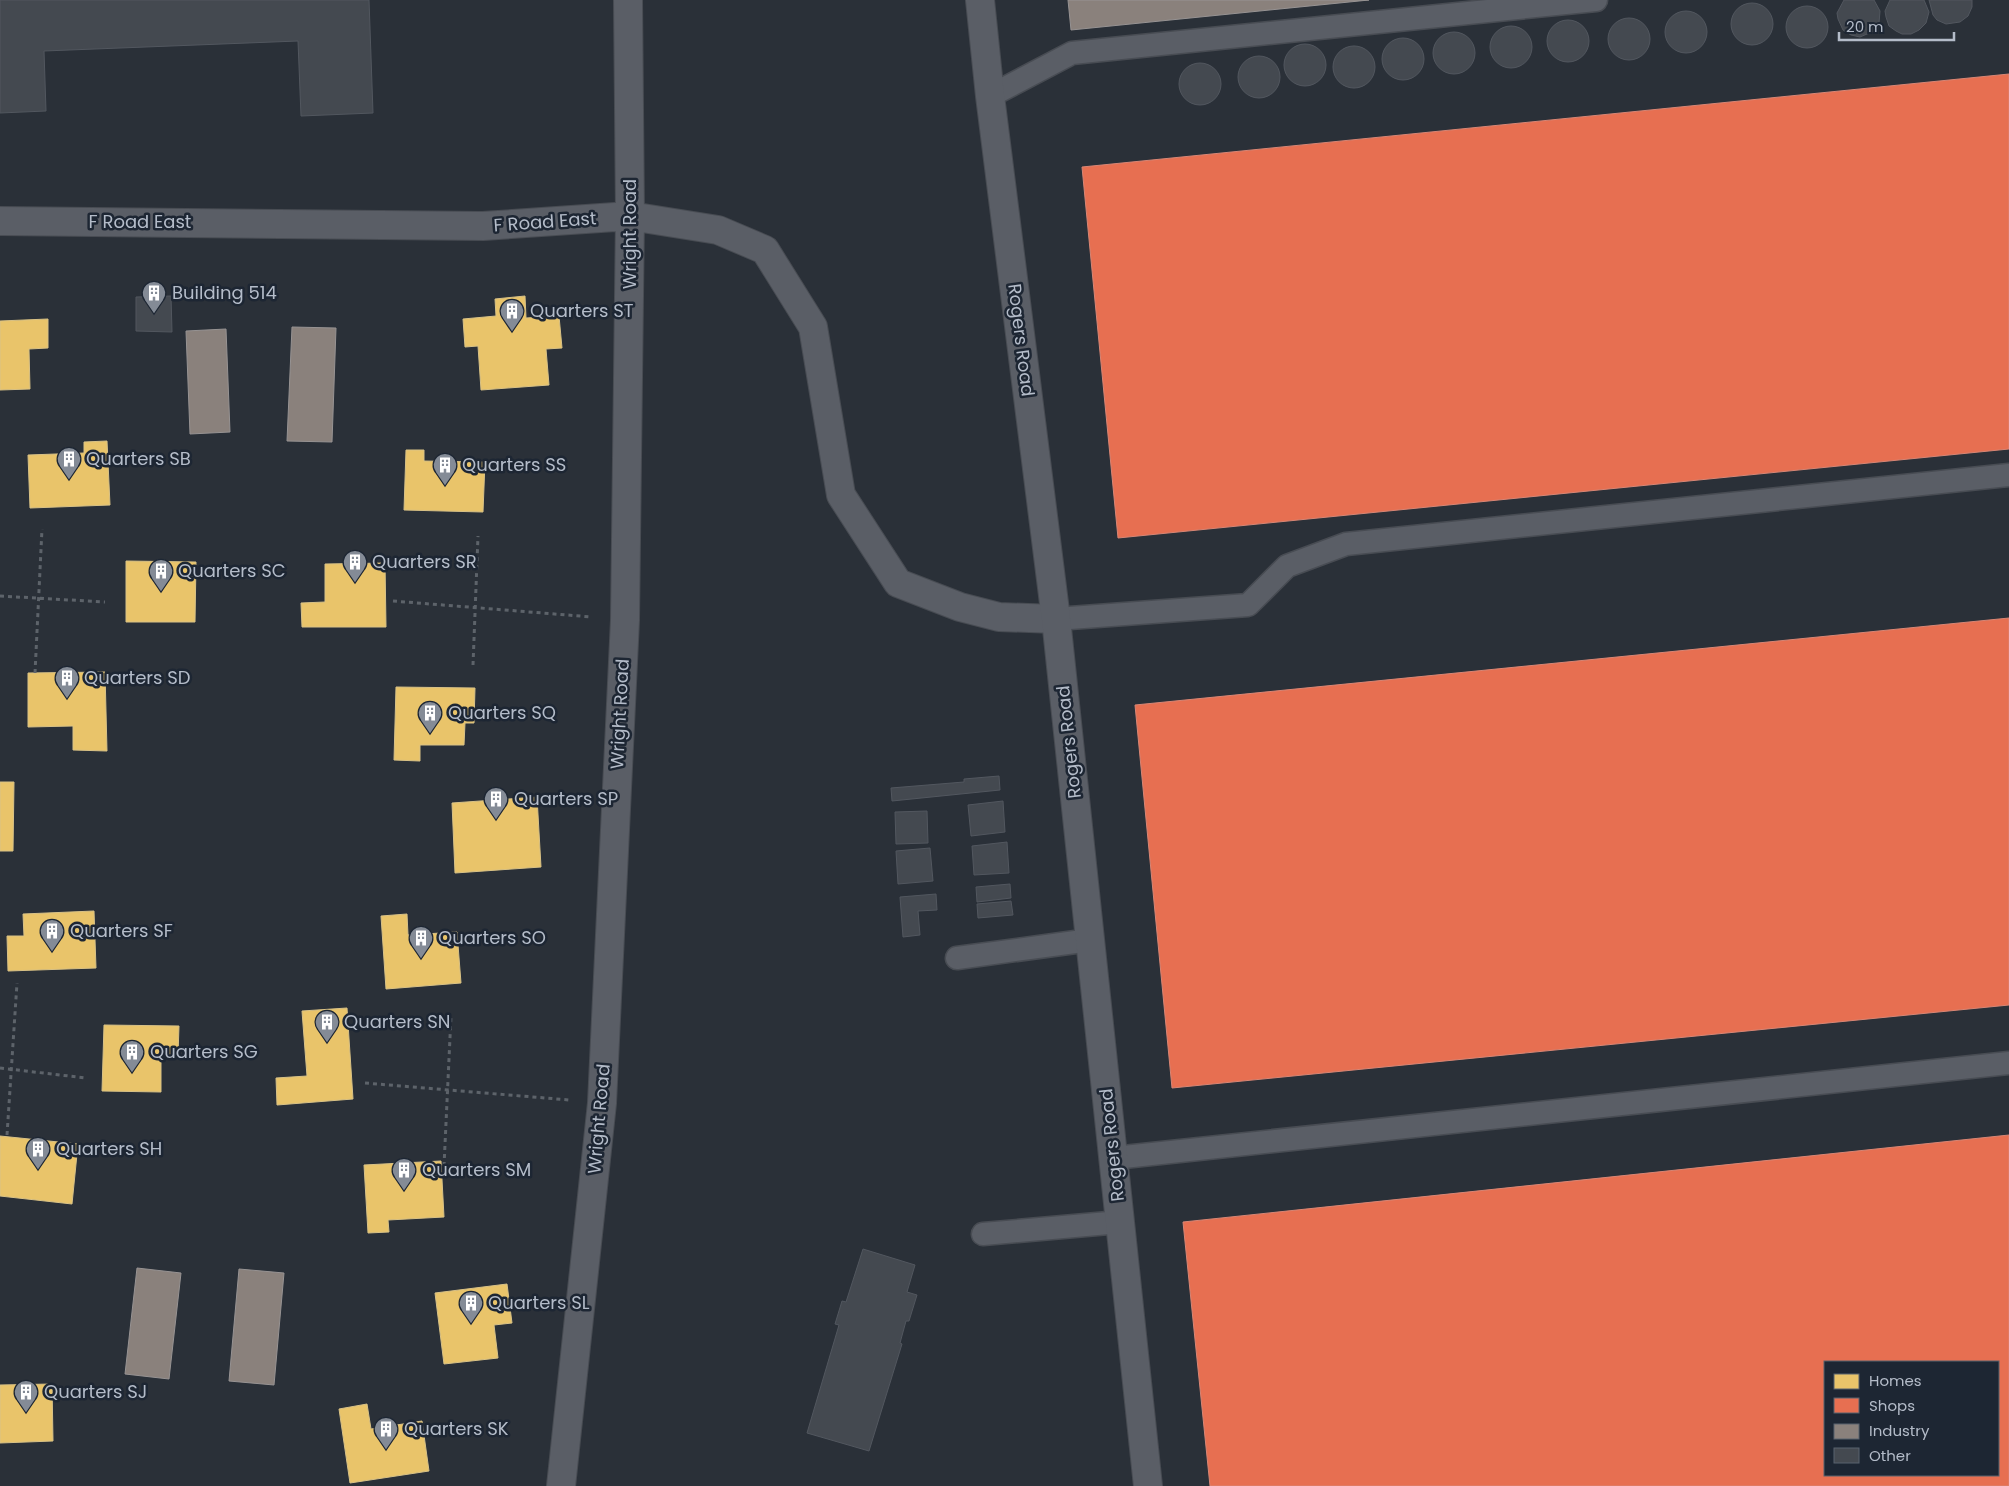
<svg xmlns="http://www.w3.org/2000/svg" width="2009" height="1486" font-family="Poppins,sans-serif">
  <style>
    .homes { fill: #e9c46a; stroke: #d9c286 }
    .shops { fill: #e76f51; stroke: #d88675; fill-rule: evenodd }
    .industry { fill: #8a817c; stroke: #979393 }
    .building { fill: #444950; stroke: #52575f }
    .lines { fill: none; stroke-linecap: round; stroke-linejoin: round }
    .service-casing { stroke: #484c53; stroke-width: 25 }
    .minor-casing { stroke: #484c53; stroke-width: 30 }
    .tertiary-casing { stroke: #484c53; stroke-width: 30 }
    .path { stroke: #5d636a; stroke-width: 3; stroke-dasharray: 4 4; stroke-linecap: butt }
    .service { stroke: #5a5e66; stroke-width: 22 }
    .minor { stroke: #5a5e66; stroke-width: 28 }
    .tertiary { stroke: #5a5e66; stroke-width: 28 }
    .labels { text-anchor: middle; stroke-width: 5; stroke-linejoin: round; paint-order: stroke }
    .street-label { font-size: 18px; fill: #b4bcc9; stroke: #1d2633 }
    .poi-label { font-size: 18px; fill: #b4bcc9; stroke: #1d2633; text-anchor: start }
  </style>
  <rect width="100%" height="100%" fill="#2a3038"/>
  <path class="homes" d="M525 296 526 318 559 316 562 348 546 349 549 385 481 390 478 346 465 347 463 319 496 316 495 299Z
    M48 319V348L29 349 30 389 0 390V321Z
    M107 441 110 505 30 508 28 455 84 453V442Z
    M406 450H424V461L485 462 483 512 404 510Z
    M126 561 196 562 195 622H126Z
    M385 563 386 627H302L301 603 325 602V564Z
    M105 672 107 751 73 750V726L28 727V673Z
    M396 687 475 688 474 723H465L464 745H420V761L394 760Z
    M0 782H14L13 851H0Z
    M537 797 541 867 455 873 452 803Z
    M94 911 96 968 8 971 7 936H24L23 914Z
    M407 914 408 935 457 932 461 983 386 989 381 916Z
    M347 1008 353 1099 277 1105 276 1078 307 1076 302 1011Z
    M104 1025 179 1026 178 1055H161V1092L102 1091Z
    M0 1136 78 1144 72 1204 0 1196Z
    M441 1161 444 1217 388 1220 389 1232 368 1233 364 1165Z
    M507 1284 512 1323 494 1325 498 1358 444 1364 435 1293Z
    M52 1384 53 1441 0 1443V1385Z
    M367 1404 371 1429 422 1421 429 1471 350 1483 339 1409Z"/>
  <path class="shops" d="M2009 74V449L1118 538 1082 167Z
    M2009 618V1005L1172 1088 1135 705Z
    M2009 1135V1486H1210L1183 1222ZM1825 1362H1998V1475H1825Z"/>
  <path class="industry" d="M1068 0H1369L1071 30Z
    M292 327 336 328 332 442 287 441Z
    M226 329 230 432 190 434 186 331Z
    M137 1268 181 1273 169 1379 125 1374Z
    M239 1269 284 1273 274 1385 229 1381Z"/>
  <path class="building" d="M0 0H369L373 113 301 116 298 41 44 51 46 111 0 113Z
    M1844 0H1874L1880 11 1879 23 1874 31 1860 37 1851 35 1843 30 1838 19 1837 13Z
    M1890 0H1924L1929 12 1926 23 1919 30 1911 34H1902L1896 31 1889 26 1886 17 1885 11Z
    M1929 0H1972V7L1968 16 1960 22 1946 24 1937 20 1933 15Z
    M1731 24a21 21 0 1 1 42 0a21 21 0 1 1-42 0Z
    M1786 27a21 21 0 1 1 42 0a21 21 0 1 1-42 0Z
    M1665 32a21 21 0 1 1 42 0a21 21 0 1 1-42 0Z
    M1608 39a21 21 0 1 1 42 0a21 21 0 1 1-42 0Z
    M1547 41a21 21 0 1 1 42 0a21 21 0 1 1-42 0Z
    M1490 47a21 21 0 1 1 42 0a21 21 0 1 1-42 0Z
    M1433 53a21 21 0 1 1 42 0a21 21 0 1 1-42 0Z
    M1382 59a21 21 0 1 1 42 0a21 21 0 1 1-42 0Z
    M1284 65a21 21 0 1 1 42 0a21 21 0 1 1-42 0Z
    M1333 67a21 21 0 1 1 42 0a21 21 0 1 1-42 0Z
    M1238 77a21 21 0 1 1 42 0a21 21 0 1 1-42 0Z
    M1179 84a21 21 0 1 1 42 0a21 21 0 1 1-42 0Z
    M171 296 172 332 136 331V297Z
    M999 776 1000 790 892 801 891 788 964 782V779Z
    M1003 801 1005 832 971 836 968 805Z
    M927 811 928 843 896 844 895 812Z
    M1007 842 1009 873 974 875 972 846Z
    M930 848 933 881 898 884 896 851Z
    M1010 884 1011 898 977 902 976 887Z
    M936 894 937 910 918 911 920 935 903 937 900 897Z
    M1011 901 1013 915 978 918 977 904Z
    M863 1249 915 1265 907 1292 917 1295 909 1321H906L900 1343 902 1344 869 1451 807 1433 839 1325 835 1324 842 1301 846 1302Z"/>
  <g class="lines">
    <g class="service-casing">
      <path id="service" d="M990 96 1072 53 1596 0
        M1056 619 1248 605 1287 566 1346 544 2009 475
        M957 958 1090 940
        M1114 1158 2009 1063
        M983 1234 1120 1222"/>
    </g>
    <g class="minor-casing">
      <path id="minor" d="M0 221 483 226 630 216 718 230 765 250 813 327 841 495 898 583 960 607 999 617 1056 619
        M561 1486 602 1103 625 620 630 216 628 0"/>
    </g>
    <g class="tertiary-casing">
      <path id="tertiary" d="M980 0 990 96 1056 619 1148 1486"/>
    </g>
    <path class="path" d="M0 596 105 602
      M393 601 592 617
      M473 665 478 536
      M35 673 42 529
      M0 1068 86 1078
      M365 1083 569 1100
      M7 1135 17 983
      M444 1166 451 1016"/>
    <use href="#service" class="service"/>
    <use href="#minor" class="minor"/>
    <use href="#tertiary" class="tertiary"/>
  </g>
  <defs>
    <g id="building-pin" transform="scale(1.25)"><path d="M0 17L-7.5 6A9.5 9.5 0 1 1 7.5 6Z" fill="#848b96" stroke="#1d2633"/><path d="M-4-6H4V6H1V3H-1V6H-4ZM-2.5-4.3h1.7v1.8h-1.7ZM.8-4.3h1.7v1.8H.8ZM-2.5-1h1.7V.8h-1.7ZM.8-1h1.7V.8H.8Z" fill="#fff"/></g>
  </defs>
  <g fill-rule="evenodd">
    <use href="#building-pin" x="154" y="293"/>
    <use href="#building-pin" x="512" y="311"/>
    <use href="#building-pin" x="69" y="459"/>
    <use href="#building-pin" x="445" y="465"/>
    <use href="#building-pin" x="355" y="562"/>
    <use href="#building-pin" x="161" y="571"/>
    <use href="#building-pin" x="67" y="678"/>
    <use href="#building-pin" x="430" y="713"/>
    <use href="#building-pin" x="496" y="799"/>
    <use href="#building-pin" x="52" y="931"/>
    <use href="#building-pin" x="421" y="938"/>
    <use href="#building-pin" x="327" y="1022"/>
    <use href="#building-pin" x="132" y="1052"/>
    <use href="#building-pin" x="38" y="1149"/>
    <use href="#building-pin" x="404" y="1170"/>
    <use href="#building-pin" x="471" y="1303"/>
    <use href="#building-pin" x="26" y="1392"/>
    <use href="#building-pin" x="386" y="1429"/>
  </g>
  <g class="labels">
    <g class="street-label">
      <text x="140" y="228">F Road East</text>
      <text transform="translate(545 222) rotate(-4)" y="6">F Road East</text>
      <text transform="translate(630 234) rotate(-90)" y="6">Wright Road</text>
      <text transform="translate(1021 340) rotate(83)" y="6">Rogers Road</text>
      <text transform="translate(620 714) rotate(-87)" y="6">Wright Road</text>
      <text transform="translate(1069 742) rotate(-96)" y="6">Rogers Road</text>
      <text transform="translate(599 1119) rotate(-85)" y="6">Wright Road</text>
      <text transform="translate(1112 1145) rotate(-96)" y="6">Rogers Road</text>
    </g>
    <g class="poi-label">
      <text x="172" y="299">Building 514</text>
      <text x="530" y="317">Quarters ST</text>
      <text x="86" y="465">Quarters SB</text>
      <text x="462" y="471">Quarters SS</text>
      <text x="372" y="568">Quarters SR</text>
      <text x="178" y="577">Quarters SC</text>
      <text x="84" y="684">Quarters SD</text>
      <text x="448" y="719">Quarters SQ</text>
      <text x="514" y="805">Quarters SP</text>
      <text x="70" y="937">Quarters SF</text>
      <text x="438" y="944">Quarters SO</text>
      <text x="344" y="1028">Quarters SN</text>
      <text x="150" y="1058">Quarters SG</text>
      <text x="56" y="1155">Quarters SH</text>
      <text x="422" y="1176">Quarters SM</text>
      <text x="488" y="1309">Quarters SL</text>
      <text x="44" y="1398">Quarters SJ</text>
      <text x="404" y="1435">Quarters SK</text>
    </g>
  </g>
  <rect x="1824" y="1361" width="175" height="115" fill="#1d2633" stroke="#59626f"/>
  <rect x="1834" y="1374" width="25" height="15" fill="#e9c46a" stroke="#59626f"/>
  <text x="1869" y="1386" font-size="15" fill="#b4bcc9">Homes</text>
  <rect x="1834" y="1398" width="25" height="15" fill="#e76f51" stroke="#59626f"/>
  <text x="1869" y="1411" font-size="15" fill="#b4bcc9">Shops</text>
  <rect x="1834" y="1424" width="25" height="15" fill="#8a817c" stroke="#59626f"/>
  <text x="1869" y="1436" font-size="15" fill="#b4bcc9">Industry</text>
  <rect x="1834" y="1448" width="25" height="15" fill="#444950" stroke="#59626f"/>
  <text x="1869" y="1461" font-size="15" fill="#b4bcc9">Other</text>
  <path d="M1839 32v8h115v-8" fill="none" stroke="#b4bcc9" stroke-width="2.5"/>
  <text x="1846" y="32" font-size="15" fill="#b4bcc9" stroke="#1d2633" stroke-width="4" paint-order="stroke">20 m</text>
</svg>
